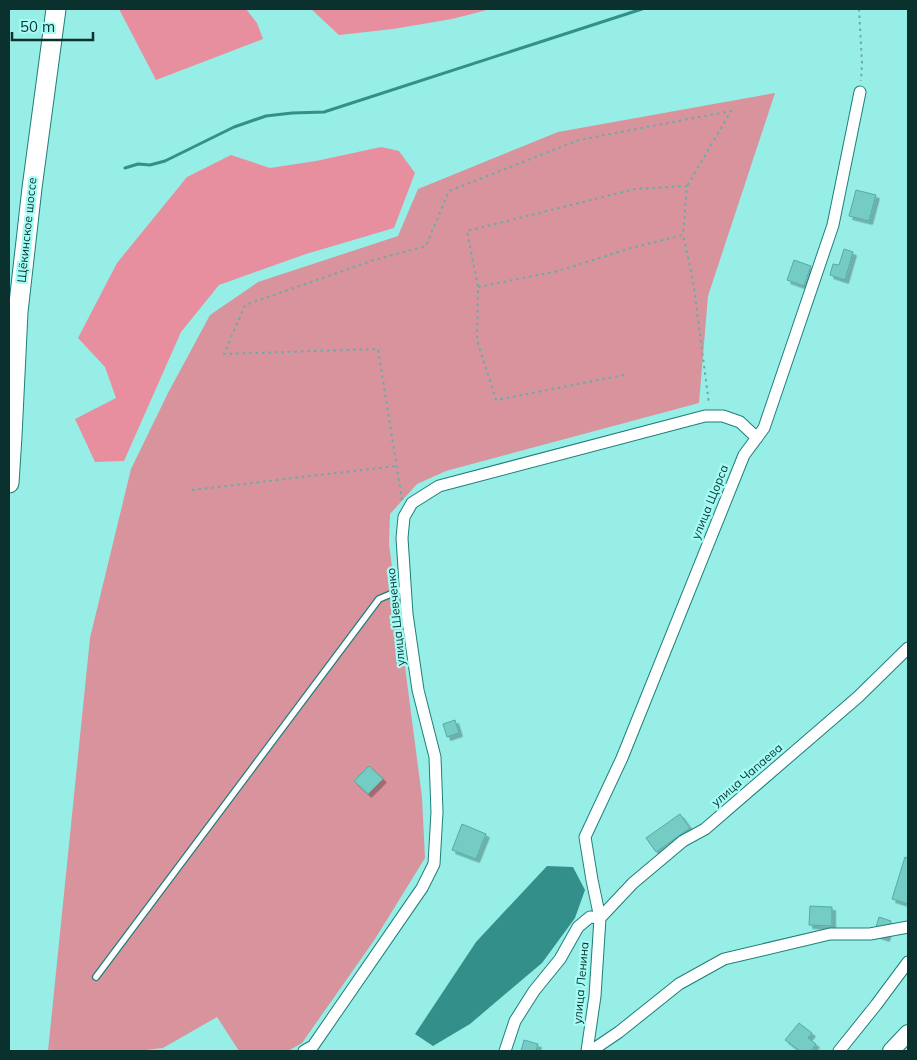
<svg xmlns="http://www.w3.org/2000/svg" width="917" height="1060" font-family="Mulish,sans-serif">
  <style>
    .green { fill: #d8939d }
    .forest { fill: #e78f9e }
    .water { fill: #338f8a }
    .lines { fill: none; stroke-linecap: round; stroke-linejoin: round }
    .stream { stroke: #338f8a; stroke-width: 3 }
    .building { fill: #75ccc5; stroke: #53aba5; filter: url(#shadow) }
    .service-casing { stroke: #1f7f7a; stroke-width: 8 }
    .minor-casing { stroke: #1f7f7a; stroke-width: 13 }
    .secondary-casing { stroke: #1f7f7a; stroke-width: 18 }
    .primary-casing { stroke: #1f7f7a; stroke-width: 21 }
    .path { stroke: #67ada7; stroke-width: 2; stroke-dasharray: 2.5 4; stroke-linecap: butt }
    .service { stroke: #fff; stroke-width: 5.5 }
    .minor { stroke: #fff; stroke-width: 11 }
    .secondary { stroke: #fff; stroke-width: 16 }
    .primary { stroke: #fff; stroke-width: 19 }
    .labels { text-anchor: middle; stroke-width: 4.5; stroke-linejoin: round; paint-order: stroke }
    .street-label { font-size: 12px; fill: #0b312f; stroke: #a4fcf5 }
  </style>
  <defs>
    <filter id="shadow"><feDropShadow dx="3.5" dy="3.5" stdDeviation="0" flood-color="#0004"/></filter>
  </defs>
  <rect width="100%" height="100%" fill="#97eee7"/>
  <path class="green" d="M775 93 708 296 699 403 446 471 417 484 390 514 389 544 422 797 425 858 375 939 302 1043 288 1051H239L217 1017 163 1048 137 1051H48L90 638 131 469 168 393 210 315 258 282 398 236 418 189 558 132Z"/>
  <path class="forest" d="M119 9H246L257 23 263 39 156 80Z
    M311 9H487V10L452 19 393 29 339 35Z
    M381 147 399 151 415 173 394 228 306 254 219 285 181 332 124 461 95 462 75 419 116 398 105 367 78 338 117 263 187 177 231 155 270 168 316 161Z"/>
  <path class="water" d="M547 866 573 867 585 890 575 918 542 963 470 1024 433 1046 415 1034 476 942Z"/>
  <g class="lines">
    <path class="stream" d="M125 168 138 164 150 165 165 161 234 127 266 116 292 113 324 112 642 9"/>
  </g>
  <path class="building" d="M856 190 876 195 869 221 849 216Z
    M844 249 853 252 845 280 830 275 833 264 839 265Z
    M794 260 811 266 804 286 787 280Z
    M455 720 459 733 447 737 443 724Z
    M369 766 383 779 368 794 354 781Z
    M680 814 690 828 656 852 646 838Z
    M462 824 486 834 476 859 452 850Z
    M905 857 908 858V904L892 899Z
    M810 906 832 907V926L809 925Z
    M879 917 891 921 886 938 874 934Z
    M799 1023 812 1033 808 1038 816 1044 811 1051H800L785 1040Z
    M524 1040 538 1044 536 1051H521Z"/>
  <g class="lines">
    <g class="service-casing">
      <path id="service" d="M96 977 379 599 405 588"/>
    </g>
    <g class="minor-casing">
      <path id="minor" d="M600 918 633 883 683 841 705 829 858 697 908 648
        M304 1051 313 1046 422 888 434 864 437 812 435 757 418 690 407 614 402 538 404 517 412 503 439 486 705 416H723L740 422 757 438
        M505 1051 515 1021 534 991 560 959 578 927 590 917 600 918
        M587 1051 595 996 600 918 592 880 585 837 622 758 744 455 764 428 833 225 860 92
        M591 1051 619 1032 679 984 724 959 830 934H870L908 927
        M839 1051 876 1005 908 962"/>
    </g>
    <g class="secondary-casing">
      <path id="secondary" d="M891 1051 908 1033"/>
    </g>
    <g class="primary-casing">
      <path id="primary" d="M9 483 12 436 18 312 32 188 56 9"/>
    </g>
    <path class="path" d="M859 9 862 63 861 81
      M478 287 558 271 631 248 683 235 693 280 709 404
      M624 375 496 400 477 340 478 287 467 231 635 189 687 186 683 235
      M192 490 396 466
      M402 500 378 349 224 354 245 305 374 260 426 246 449 191 579 140 731 111 687 186"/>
    <use href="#service" class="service"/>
    <use href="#minor" class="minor"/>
    <use href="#secondary" class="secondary"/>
    <use href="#primary" class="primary"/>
  </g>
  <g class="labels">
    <g class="street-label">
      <text transform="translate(27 230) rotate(-84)" y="4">Щёкинское шоссе</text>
      <text transform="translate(710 502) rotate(-68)" y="4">улица Щорса</text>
      <text transform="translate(396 617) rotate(-96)" y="4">улица Шевченко</text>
      <text transform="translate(747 775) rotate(-41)" y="4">улица Чапаева</text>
      <text transform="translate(581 983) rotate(-85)" y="4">улица Ленина</text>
    </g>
  </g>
  <rect width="917" height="1060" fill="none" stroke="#0b312f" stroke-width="20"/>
  <path d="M12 32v8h81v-8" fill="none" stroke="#0b312f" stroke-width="2.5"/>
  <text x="20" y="32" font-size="15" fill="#0b312f" stroke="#a4fcf5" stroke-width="4" paint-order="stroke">50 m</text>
</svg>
